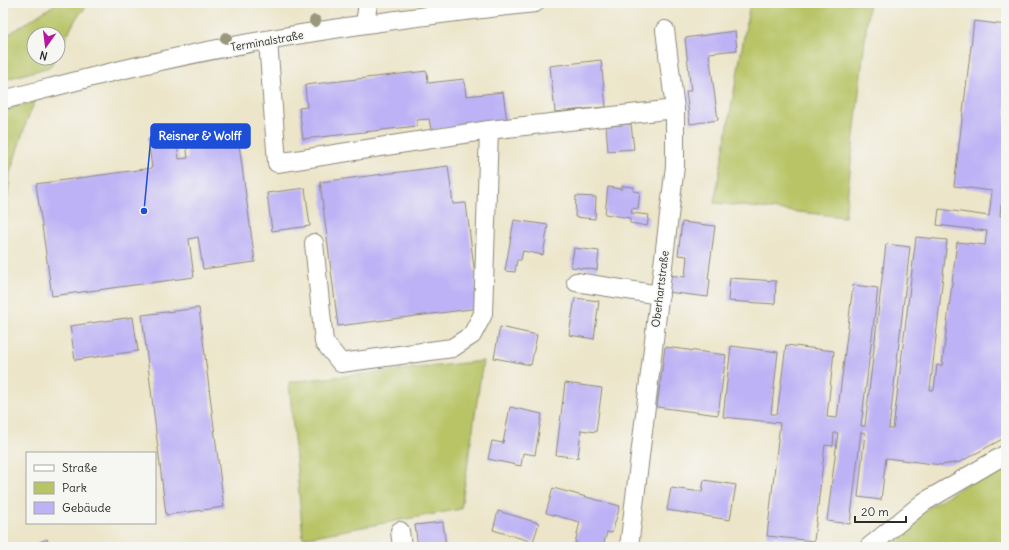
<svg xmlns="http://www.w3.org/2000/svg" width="1009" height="550" font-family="Delius,sans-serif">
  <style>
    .green { fill: #b8c466; stroke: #727848 }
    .building { fill: #bdb2f5 }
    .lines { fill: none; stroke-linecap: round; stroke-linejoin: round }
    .minor-casing { stroke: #8c887a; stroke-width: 20 }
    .minor { stroke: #fff; stroke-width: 18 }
    .tree { fill: #99987c }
    .labels { text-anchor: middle; stroke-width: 3.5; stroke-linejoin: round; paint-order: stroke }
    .street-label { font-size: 11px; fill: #2b2b2b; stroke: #f6f6f2 }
    .leader { fill: none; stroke: #1d4ed8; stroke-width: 1.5 }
    .callout-dot { fill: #1d4ed8; stroke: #f6f6f2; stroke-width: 1.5 }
    .callout { fill: #1d4ed8; stroke: #1d4ed8; stroke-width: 1.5 }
    .callout-label { font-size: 12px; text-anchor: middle; font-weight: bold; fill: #fff }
  </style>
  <rect width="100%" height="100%" fill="#f6f6f2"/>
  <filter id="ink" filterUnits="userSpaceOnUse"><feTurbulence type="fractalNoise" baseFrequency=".025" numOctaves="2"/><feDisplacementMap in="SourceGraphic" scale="8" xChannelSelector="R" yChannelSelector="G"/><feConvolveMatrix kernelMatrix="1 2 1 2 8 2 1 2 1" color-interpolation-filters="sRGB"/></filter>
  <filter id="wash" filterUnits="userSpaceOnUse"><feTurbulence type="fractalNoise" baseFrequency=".012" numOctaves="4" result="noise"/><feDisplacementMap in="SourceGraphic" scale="16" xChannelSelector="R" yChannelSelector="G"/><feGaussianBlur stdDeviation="0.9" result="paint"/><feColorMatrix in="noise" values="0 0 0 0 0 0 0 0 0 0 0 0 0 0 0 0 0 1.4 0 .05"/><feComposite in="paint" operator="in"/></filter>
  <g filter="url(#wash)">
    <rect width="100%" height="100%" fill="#ece5c9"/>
    <path class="green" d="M57 3H90L77 17 58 52V34H34V58H55L50 67 3 80V38Z
      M750 3H869L845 217 714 203Z
      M35 101 26 123 10 173 5 223 3 303V111Z
      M483 361 461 509 303 538 289 382Z
      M1006 459V547H877L925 510Z"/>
    <g id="blocks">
      <path class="building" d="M974 21 1006 25V206L1001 205 1000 216 1006 217V437L960 462 941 465 886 458 881 500 858 497 865 433 861 432 850 524 827 521 838 433H834L833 446 825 445 814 541 767 536 780 423 723 417 731 346 778 352 771 414H777L786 345 834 351 827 417 837 418 853 285 878 288 861 426H865L886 244 910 247 889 429H893L916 237 947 240 930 390H934L937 365 942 366 957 242 985 245 987 231 937 225 939 209 989 216 992 191 954 186Z
        M735 31 737 50 709 53 718 120 690 124 686 91H691L685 38Z
        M601 60 606 107 555 112 550 66Z
        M427 71 428 83 464 79 466 96 503 92 507 122 431 130 429 119 417 120V126L303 139 299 108 307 107 305 85Z
        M631 124 634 149 608 151 606 126Z
        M176 135 179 159 188 158 186 143 238 137 255 262 203 269 198 237 189 239 194 277 52 296 36 184 152 168 148 139Z
        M448 166 453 204 466 203 479 308 338 326 320 182Z
        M622 186 634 187 633 191 640 192 638 209 632 208 631 213 649 215 647 226 630 223V218L605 214 608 187 622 189Z
        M305 188 310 226 272 231 267 193Z
        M576 196 596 197 595 219 575 217Z
        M514 220 548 225 543 255 523 251 521 260H517L515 272 505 271Z
        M682 222 715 226 708 279 710 280 708 297 667 292 669 275 685 277 687 256 678 255Z
        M574 248 599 251 597 270 571 267Z
        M730 278 776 281 775 304 728 301Z
        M575 298 599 301 594 339 569 335Z
        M199 308 224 507 166 515 142 315Z
        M133 317 138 351 75 360 70 326Z
        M500 327 537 335 531 365 494 358Z
        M665 347 726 355 718 415 657 407Z
        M565 383 602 388 596 432 581 430 578 458 556 455Z
        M510 407 542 414 535 455 523 453 521 466 488 459 492 441 503 443Z
        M704 480 736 485 730 520 667 510 671 488 702 492Z
        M553 488 620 506 612 533 607 532 603 547H590L575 543 580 522 546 513Z
        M498 511 539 523 533 542 493 530Z
        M443 522 446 547H418L415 525Z
        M47 539 50 547H28Z
        M726 542 755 546V547H726Z
        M104 544 113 547H103Z"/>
    </g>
  </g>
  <g filter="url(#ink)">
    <use href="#blocks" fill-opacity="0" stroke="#8c887a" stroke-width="1"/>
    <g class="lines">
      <g class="minor-casing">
        <path id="minor" d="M365 24 368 3
          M268 40 277 163 489 130 675 109
          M3 100C54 87 104 73 156 62 281 34 408 17 535 3
          M314 243 324 342 341 363 452 348 472 335 483 314 489 130
          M576 282 660 295
          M400 531 402 547
          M629 547 675 166V109L665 30
          M869 547 924 502 1006 454"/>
      </g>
      <use href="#minor" class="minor"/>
    </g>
    <g class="tree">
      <circle cx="315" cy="21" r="6"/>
      <circle cx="226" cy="38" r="6"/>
    </g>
  </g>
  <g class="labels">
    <g class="street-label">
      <text transform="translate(267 41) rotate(-10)" y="4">Terminalstraße</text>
      <text transform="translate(660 289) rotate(-83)" y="4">Oberhartstraße</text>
    </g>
  </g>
  <path class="leader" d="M144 211L151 136"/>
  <circle class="callout-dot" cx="144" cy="211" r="4"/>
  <rect class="callout" x="151" y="124" width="99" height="24" rx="4"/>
  <g class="callout-label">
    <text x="200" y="140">Reisner &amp; Wolff</text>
  </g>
  <rect width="1009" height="550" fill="none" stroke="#f6f6f2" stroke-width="16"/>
  <rect x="26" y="452" width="130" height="72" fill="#f6f6f2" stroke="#a5a5a2"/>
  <rect x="34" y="465" width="20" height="6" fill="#ffffff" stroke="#a5a5a2"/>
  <text x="62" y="472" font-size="12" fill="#2b2b2b">Straße</text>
  <rect x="34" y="482" width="20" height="12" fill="#b8c466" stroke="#a5a5a2"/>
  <text x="62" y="492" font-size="12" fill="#2b2b2b">Park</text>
  <rect x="34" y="502" width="20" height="12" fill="#bdb2f5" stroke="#a5a5a2"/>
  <text x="62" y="512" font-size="12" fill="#2b2b2b">Gebäude</text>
  <g transform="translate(46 46) rotate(194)"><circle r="19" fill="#f6f6f2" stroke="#a5a5a2"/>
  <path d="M0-3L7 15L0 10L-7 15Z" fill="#b5179e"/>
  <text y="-6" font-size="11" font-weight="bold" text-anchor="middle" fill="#2b2b2b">N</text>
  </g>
  <path d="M855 516v6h51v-6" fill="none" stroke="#2b2b2b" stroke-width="2"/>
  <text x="861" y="516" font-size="12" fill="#2b2b2b" stroke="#f6f6f2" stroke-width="3" paint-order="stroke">20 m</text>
</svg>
